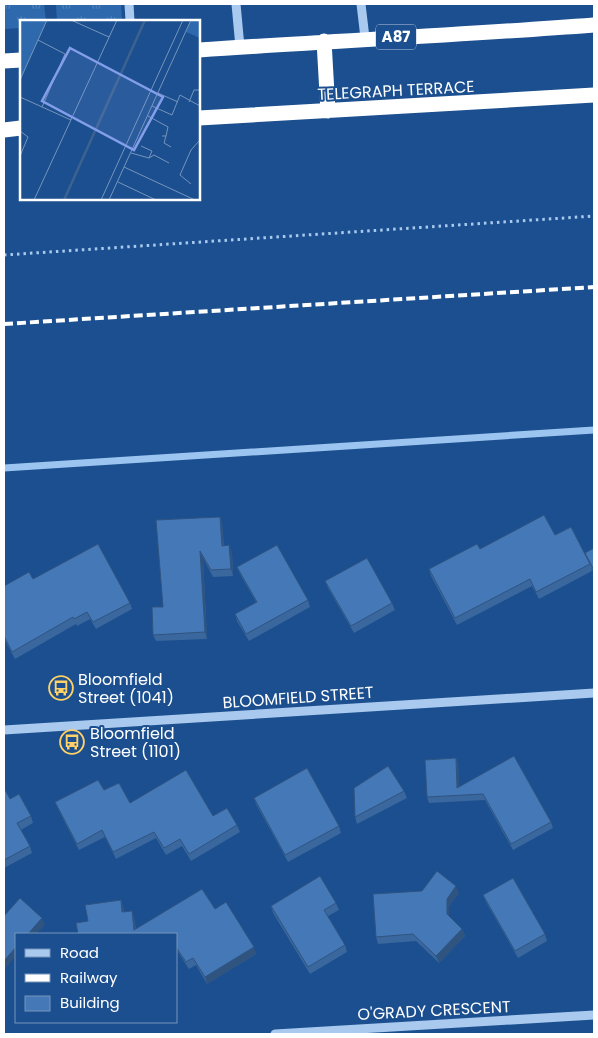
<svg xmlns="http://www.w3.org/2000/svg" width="598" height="1038" font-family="Poppins,sans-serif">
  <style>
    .grass { fill: url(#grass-tufts) }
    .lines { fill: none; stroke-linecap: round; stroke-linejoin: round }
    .stream { stroke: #9cc4f0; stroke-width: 7 }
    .path { stroke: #a9c9ee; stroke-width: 3; stroke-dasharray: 2.5 4; stroke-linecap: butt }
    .minor { stroke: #a9c9ee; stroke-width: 9 }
    .highway { stroke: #fff; stroke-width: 15 }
    .rail { stroke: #fff; stroke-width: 4; stroke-dasharray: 9 4; stroke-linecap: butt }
    .wall { fill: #3a679d }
    .shaded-wall { fill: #305480 }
    .building { fill: #4478b7; stroke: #305480 }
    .labels { text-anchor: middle; stroke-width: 4; stroke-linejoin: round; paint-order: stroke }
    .shield { fill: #1b4f8f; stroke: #bbcadd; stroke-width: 1 }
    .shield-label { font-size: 15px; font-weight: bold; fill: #fff }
    .street-label { font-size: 16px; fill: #fff; stroke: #1b4f8f }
    .poi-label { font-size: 16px; fill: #fff; stroke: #1b4f8f; text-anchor: start }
    .inset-river { fill: none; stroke: #3c6290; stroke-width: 2.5 }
    .inset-road { fill: none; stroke: #7695bc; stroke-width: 1 }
    .view { fill: #839eea; fill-opacity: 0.15; stroke: #839eea; stroke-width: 2.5 }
    .inset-edge { fill: none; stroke: #fff; stroke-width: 2.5 }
  </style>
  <defs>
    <pattern id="grass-tufts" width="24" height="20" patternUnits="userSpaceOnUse" patternTransform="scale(1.25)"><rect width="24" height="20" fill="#2e69ad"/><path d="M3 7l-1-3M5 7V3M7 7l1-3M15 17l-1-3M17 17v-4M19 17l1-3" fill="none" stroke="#4d80b9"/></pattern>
  </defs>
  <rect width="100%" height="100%" fill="#1b4f8f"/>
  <path class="grass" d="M4 4H44L46 21H21V28L4 29Z
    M56 4H121L122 21H57Z"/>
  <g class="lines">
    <path class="stream" d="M4 468 594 430"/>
    <path class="path" d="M4 255 594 216"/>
    <path class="minor" d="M129 4 130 21
      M236 4 240 47
      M361 4 365 38
      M4 730 594 693
      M275 1034 594 1015"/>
    <path class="highway" d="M324 41 328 111
      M199 50C331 41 463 35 594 25
      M4 61 21 60
      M199 118 594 95
      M4 130 21 128"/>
    <path class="rail" d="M4 324 594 287"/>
  </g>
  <path class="wall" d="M220 517 222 523 224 546 232 552 233 576 213 577 203 558 207 639 156 641 153 635Z
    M555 535 590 564 592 571 539 599 532 586 457 625 431 576 429 569 480 549Z
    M594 548V573L587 560 585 553Z
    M237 567 308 600 310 607 249 641 237 621 235 614 256 602 240 574Z
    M33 579 130 603 132 609 96 629 90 619 77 626 76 624 15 659 4 639V586Z
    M325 581 392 603 395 610 354 633 328 588Z
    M514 756 551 822 553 828 513 850 485 800 429 803 427 797 456 758 458 764 459 787Z
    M4 788 10 799 31 816 33 823 21 830 30 846 32 853 4 868Z
    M404 791 407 798 357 824 355 817Z
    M254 798 339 826 341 833 288 862 256 804Z
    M55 802 130 803 213 816 237 825 240 832 191 861 182 846 166 855 156 838 116 859 105 837 79 850 58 809Z
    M459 893 449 906V916L462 929 465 936 439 963 416 941 378 944 376 937Z
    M483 895 545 934 547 941 518 958 486 902Z
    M121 900 123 907 124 912 132 911 134 918 136 929 215 909 256 954 207 984 196 965 189 969 176 949V934H78L88 921Z
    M336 903 339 910 328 916 345 945 347 952 310 974 273 913 271 906Z"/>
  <path class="shaded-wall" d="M220 517 222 523 224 553 222 546Z
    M229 545 232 552 233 576 231 569Z
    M200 551 203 558 207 639 205 632Z
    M456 758 458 764 460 794 457 788Z
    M456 886 459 893 449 906V921L447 914V899Z
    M121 900 123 907 125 919 122 912Z
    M132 911 134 918 136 934 134 930Z
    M42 918 45 925 36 934H28Z
    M462 929 465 936 439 963 436 956Z
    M16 947V956L4 970V961Z
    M254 947 256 954 207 984 205 977Z"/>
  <path class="building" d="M544 515 555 535 571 527 590 564 536 592 530 579 455 618 429 569 477 544 480 549Z
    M220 517 222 546 229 545 231 569 211 570 200 551 205 632 153 635 152 607H163L156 520Z
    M98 544 130 603 93 622 87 612 74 619 73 617 12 652 4 636V586L29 572 33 579Z
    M277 545 308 600 246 634 235 614 257 602 237 567Z
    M594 548V570L585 553Z
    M367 558 392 603 351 626 325 581Z
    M514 756 551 822 511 844 483 794 427 797 425 760 456 758 457 788Z
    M388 766 404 791 355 817 354 788Z
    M307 768 339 826 285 855 254 798Z
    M186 770 213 816 227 808 237 825 189 854 180 839 164 848 154 832 113 852 102 830 77 844 55 802 98 780 104 790 119 783 130 803Z
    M4 788 10 799 19 794 31 816 17 823 30 846 4 860Z
    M437 871 456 886 447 899V914L462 929 436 956 413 934 376 937 373 894 422 891Z
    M320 876 336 903 324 910 345 945 308 967 271 906Z
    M513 878 545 934 515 951 483 895Z
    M202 889 215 909 226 902 254 947 205 977 193 958 186 962 176 947V934H78L76 923 88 921 85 905 121 900 122 912 132 911 134 930Z
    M20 898 42 918 28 934H16V947L4 961V916Z"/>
  <defs>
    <g id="bus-ring" transform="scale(1.25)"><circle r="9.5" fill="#1b4f8f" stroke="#ffd166" stroke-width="1.5"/><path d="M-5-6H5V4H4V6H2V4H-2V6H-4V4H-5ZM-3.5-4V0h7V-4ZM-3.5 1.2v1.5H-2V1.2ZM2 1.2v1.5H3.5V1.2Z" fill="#ffd166"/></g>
  </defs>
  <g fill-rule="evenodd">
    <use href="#bus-ring" x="61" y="688"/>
    <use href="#bus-ring" x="72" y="742"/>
  </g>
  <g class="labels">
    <rect class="shield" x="376" y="24.5" width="40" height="25" rx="4"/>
    <g class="shield-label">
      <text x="396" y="42">A87</text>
    </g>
    <g class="street-label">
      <text transform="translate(396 90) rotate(-3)" y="6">TELEGRAPH TERRACE</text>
      <text transform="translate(298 697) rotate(-4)" y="6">BLOOMFIELD STREET</text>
      <text transform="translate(434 1010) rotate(-3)" y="6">O'GRADY CRESCENT</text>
    </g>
    <g class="poi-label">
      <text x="78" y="685">Bloomfield<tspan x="78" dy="18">Street (1041)</tspan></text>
      <text x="90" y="739">Bloomfield<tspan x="90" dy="18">Street (1101)</tspan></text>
    </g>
  </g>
  <g transform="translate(20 20)">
    <rect width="180" height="180" fill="#1b4f8f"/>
    <path d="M0 0H27L0 60ZM171 0H180V18L166 12Z" fill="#2e69ad"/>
    <path d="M0 0H11L0 34Z" fill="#2e69ad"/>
    <path class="inset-river" d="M44 180 125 0"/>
    <path class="inset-road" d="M51 0 89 17M18 20 45 34 22 87M0 60 27 0M138 73 158 82M0 77 51 100M169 82 174 70H180M132 86 152 95 160 75 180 86M128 96 148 107 146 116H142M0 111 8 117 0 136M146 116 144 123 151 127M121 126 132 131 129 138M111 133 129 138M129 138 134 135 149 143M104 147 175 180M98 162 136 180M171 164 160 155 171 130 180 120M14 180 97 0M81 180 163 0M89 180 171 0"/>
    <path class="view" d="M50 28 143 77 114 130 22 81Z"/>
    <rect width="180" height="180" class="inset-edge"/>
  </g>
  <rect width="598" height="1038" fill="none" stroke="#ffffff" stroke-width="10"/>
  <rect x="15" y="933" width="162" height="90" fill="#1b4f8f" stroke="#7695bc"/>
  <rect x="25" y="949" width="25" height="8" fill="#a9c9ee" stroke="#7695bc"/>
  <text x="60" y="958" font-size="15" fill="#ffffff">Road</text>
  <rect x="25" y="974" width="25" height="8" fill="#ffffff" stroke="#7695bc"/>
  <text x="60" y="983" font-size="15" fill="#ffffff">Railway</text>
  <rect x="25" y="996" width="25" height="15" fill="#4478b7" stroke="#7695bc"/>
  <text x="60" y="1008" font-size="15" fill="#ffffff">Building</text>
</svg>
